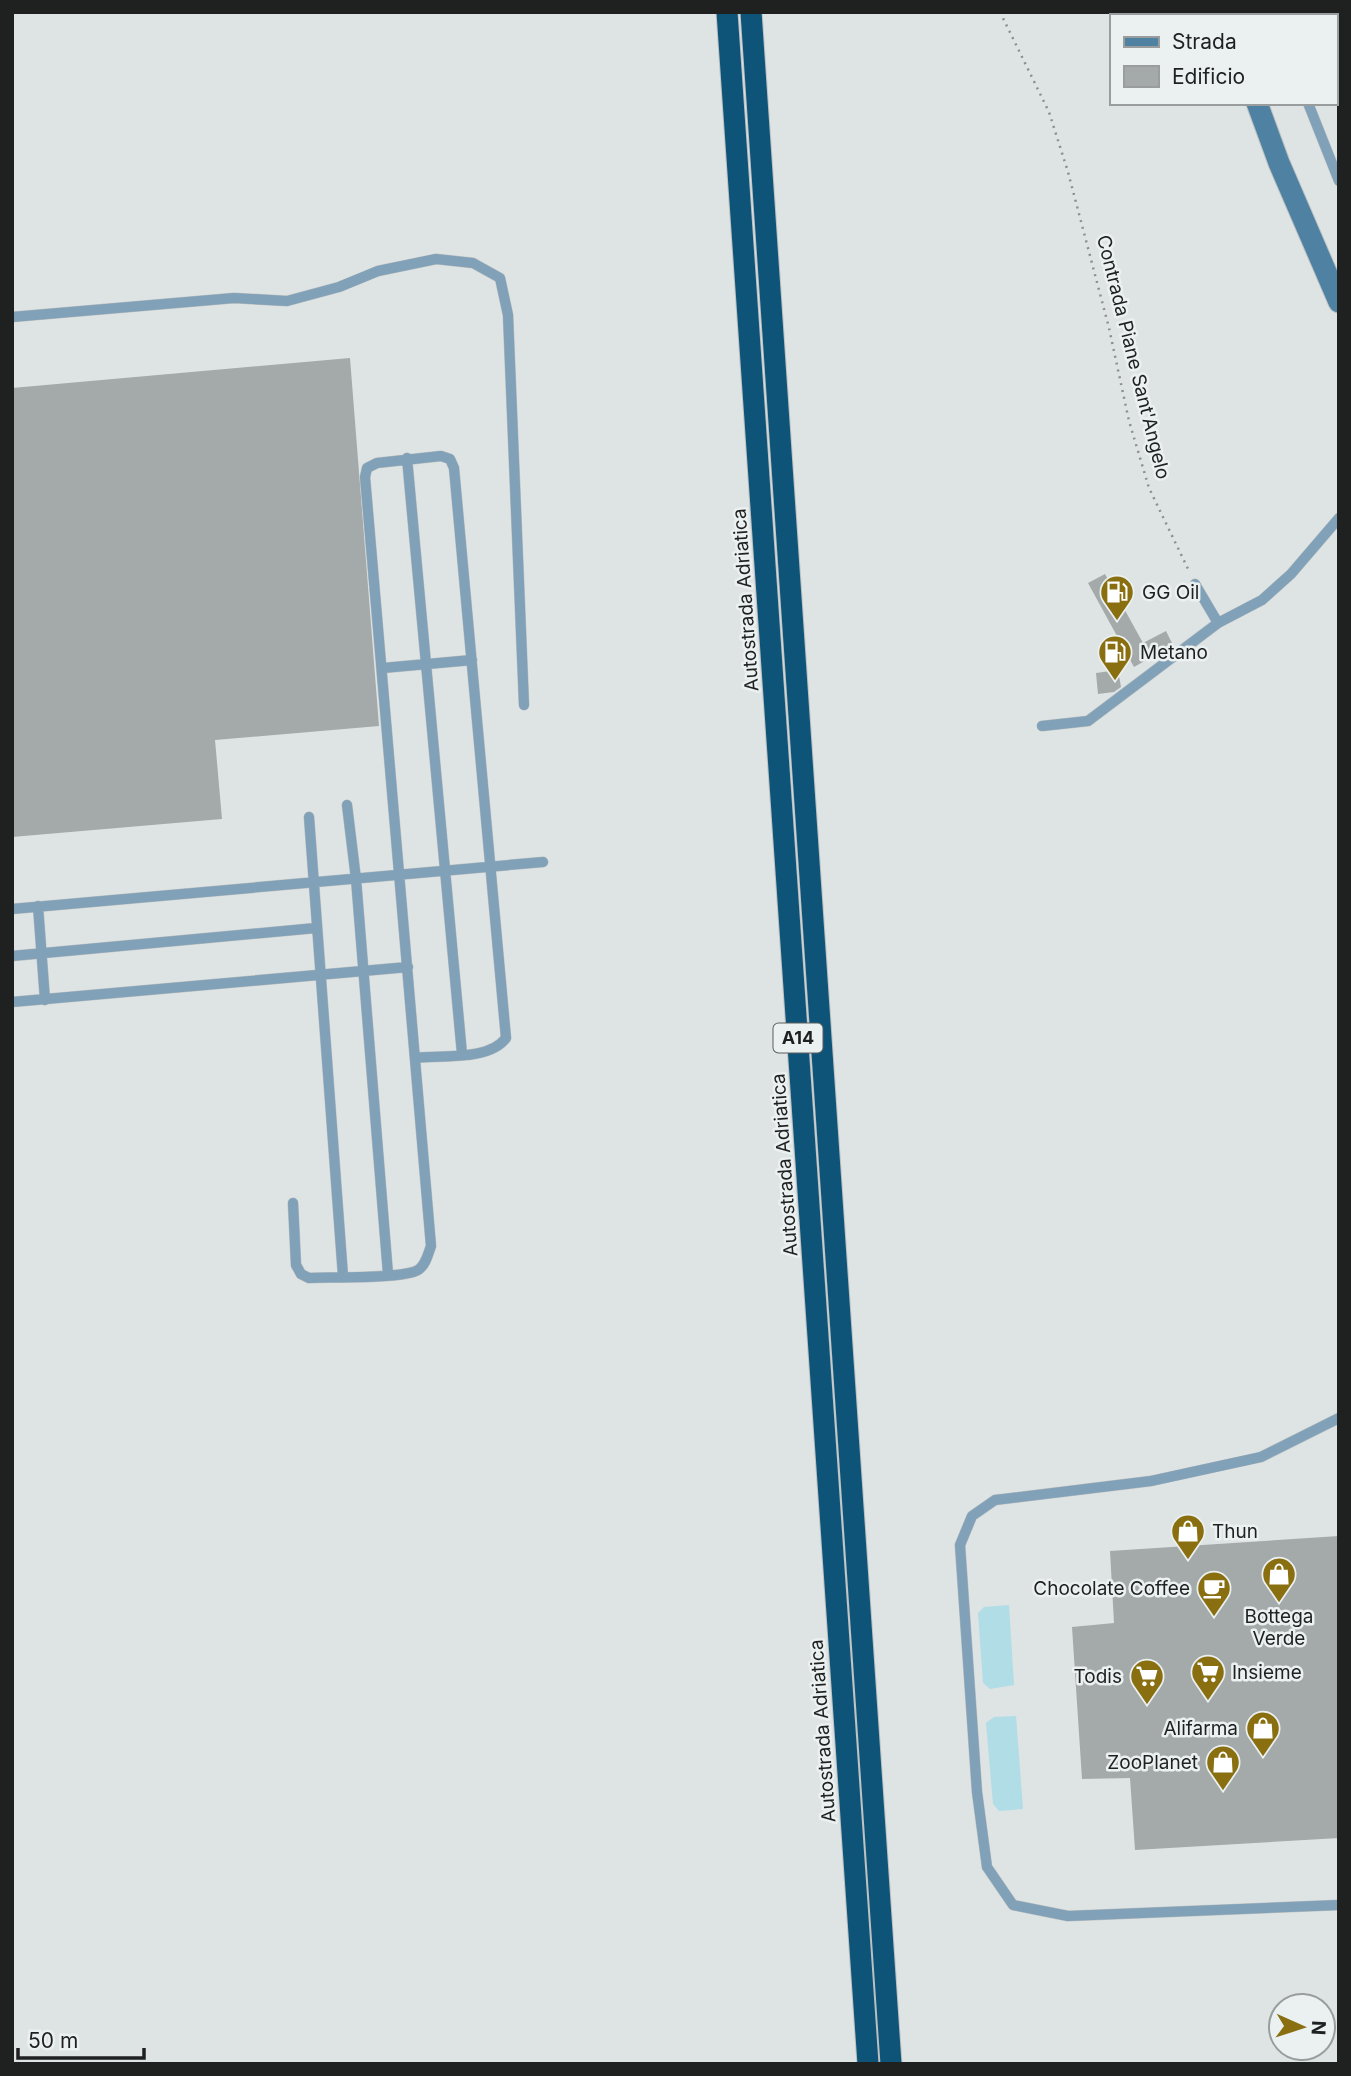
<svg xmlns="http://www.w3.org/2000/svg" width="1351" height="2076" font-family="Inter,sans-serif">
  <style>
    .green { fill: #b1dde7 }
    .building { fill: #a4a9a9 }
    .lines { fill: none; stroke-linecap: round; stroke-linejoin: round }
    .lane-casing { stroke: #bcc0c1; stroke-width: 11 }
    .secondary-casing { stroke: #bcc0c1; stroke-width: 23 }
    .highway-casing { stroke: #bcc0c1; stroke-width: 23 }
    .path { stroke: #8b8f8f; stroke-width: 2.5; stroke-dasharray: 2 5; stroke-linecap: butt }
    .lane { stroke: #80a1b8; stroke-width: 10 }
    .secondary { stroke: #4e81a2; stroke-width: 21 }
    .highway { stroke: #0e5479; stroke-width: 21 }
    .labels { text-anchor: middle; stroke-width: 5; stroke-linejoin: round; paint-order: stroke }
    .shield { fill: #ebf0f1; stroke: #5c5f5f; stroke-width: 2 }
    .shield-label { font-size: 18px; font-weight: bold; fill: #1f2121 }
    .street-label { font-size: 19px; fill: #1f2121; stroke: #ebf0f1 }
    .poi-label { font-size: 19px; fill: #1f2121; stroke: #ebf0f1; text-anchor: start }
  </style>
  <rect width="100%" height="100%" fill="#dee3e4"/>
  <path class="green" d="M1009 1605 1014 1685 990 1689 983 1683 978 1613 984 1607Z
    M1016 1716 1023 1809 999 1811 993 1804 986 1723 994 1717Z"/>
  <path class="building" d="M350 358 379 726 215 740 222 819 12 837V388Z
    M1105 574 1143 643 1166 631 1173 645 1134 667 1088 583Z
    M1118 670 1121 687 1114 692 1098 694 1096 673Z
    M1339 1536V1838L1135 1850 1130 1778 1082 1779 1072 1627 1114 1623 1110 1551Z"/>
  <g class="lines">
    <g class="lane-casing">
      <path id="lane" d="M1308 103 1339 181
        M12 317 234 298 287 301 339 287 378 271 436 259 473 263 500 278 508 315 524 705
        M407 458 462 1054
        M1195 584 1218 623 1262 600 1291 574 1339 518
        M383 668 472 660
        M1042 726 1088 721 1218 623
        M347 805 356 879 388 1274
        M309 817 343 1276
        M38 906 45 1000
        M12 909 543 862
        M12 956 316 928
        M12 1002 408 967
        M293 1203 296 1265 301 1274 309 1278C331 1277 403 1279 418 1270 426 1265 428 1254 431 1246L365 477 367 468 377 463 441 456 450 459 454 468 506 1038C489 1061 442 1055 415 1058
        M1339 1418 1261 1457 1151 1481 995 1500 972 1516 960 1545 977 1792 987 1867 1013 1905 1068 1916 1339 1905"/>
    </g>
    <g class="secondary-casing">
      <path id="secondary" d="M1228 12 1229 16
        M1257 103 1279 163 1339 302"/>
    </g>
    <g class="highway-casing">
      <path id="highway" d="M727 12 868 2064
        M751 12 891 2064"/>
    </g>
    <path class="path" d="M1000 12 1049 112 1068 172 1109 328 1129 421 1149 488 1190 573"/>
    <use href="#lane" class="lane"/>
    <use href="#secondary" class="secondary"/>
    <use href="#highway" class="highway"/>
  </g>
  <defs>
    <g id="fuel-pin" transform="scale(1.75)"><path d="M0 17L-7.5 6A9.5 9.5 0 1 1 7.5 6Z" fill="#896f0f" stroke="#ebf0f1"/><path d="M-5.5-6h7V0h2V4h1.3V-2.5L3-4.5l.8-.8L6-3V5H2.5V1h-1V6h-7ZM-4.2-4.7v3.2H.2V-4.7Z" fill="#fff"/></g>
    <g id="shop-pin" transform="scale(1.75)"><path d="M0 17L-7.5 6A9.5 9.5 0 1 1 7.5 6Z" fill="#896f0f" stroke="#ebf0f1"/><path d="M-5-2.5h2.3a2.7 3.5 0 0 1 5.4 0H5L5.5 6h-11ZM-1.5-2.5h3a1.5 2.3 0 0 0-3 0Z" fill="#fff"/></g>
    <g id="cafe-pin" transform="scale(1.75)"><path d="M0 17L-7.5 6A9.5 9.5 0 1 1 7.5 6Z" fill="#896f0f" stroke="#ebf0f1"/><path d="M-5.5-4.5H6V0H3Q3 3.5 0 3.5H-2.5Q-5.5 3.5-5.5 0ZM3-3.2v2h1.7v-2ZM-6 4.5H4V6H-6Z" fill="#fff"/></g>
    <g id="supermarket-pin" transform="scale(1.75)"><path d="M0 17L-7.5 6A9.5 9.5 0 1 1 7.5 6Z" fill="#896f0f" stroke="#ebf0f1"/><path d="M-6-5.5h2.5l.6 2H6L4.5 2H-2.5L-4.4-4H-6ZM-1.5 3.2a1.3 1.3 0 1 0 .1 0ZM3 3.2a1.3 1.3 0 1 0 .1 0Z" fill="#fff"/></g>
  </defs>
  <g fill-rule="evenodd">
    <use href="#fuel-pin" x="1117" y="592"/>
    <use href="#fuel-pin" x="1115" y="652"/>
    <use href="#shop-pin" x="1188" y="1531"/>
    <use href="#shop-pin" x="1279" y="1574"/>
    <use href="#cafe-pin" x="1214" y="1588"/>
    <use href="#supermarket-pin" x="1208" y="1672"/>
    <use href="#supermarket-pin" x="1147" y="1676"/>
    <use href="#shop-pin" x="1263" y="1728"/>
    <use href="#shop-pin" x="1223" y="1762"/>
  </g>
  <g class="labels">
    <rect class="shield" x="773.5" y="1023.5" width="49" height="29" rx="5"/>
    <g class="shield-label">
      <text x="798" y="1044">A14</text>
    </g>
    <g class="street-label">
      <text transform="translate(1134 357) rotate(76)" y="7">Contrada Piane Sant'Angelo</text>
      <text transform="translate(745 600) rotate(-94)" y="7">Autostrada Adriatica</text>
      <text transform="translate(784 1165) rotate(-94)" y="7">Autostrada Adriatica</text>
      <text transform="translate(822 1731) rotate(-94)" y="7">Autostrada Adriatica</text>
    </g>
    <g class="poi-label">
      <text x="1142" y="599">GG Oil</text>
      <text x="1140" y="659">Metano</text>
      <text x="1212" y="1538">Thun</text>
      <text x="1190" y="1595" text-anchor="end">Chocolate Coffee</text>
      <text x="1279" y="1623" text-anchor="middle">Bottega<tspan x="1279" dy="22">Verde</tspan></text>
      <text x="1232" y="1679">Insieme</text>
      <text x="1122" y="1683" text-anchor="end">Todis</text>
      <text x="1238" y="1735" text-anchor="end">Alifarma</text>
      <text x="1198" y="1769" text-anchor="end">ZooPlanet</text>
    </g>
  </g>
  <rect width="1351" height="2076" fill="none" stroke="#1f2121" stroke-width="28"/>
  <rect x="1110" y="14" width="228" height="91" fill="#ebf0f1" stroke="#999d9e" stroke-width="2"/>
  <rect x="1124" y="37" width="35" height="10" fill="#4e81a2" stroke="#999d9e" stroke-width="2"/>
  <text x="1172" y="49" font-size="21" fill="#1f2121">Strada</text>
  <rect x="1124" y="66" width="35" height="21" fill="#a4a9a9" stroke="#999d9e" stroke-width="2"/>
  <text x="1172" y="84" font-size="21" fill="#1f2121">Edificio</text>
  <g transform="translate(1302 2027) rotate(93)"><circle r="33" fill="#ebf0f1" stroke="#999d9e" stroke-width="2"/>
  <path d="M0-5L12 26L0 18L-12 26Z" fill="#896f0f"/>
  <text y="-10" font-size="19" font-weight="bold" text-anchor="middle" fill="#1f2121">N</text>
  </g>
  <path d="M18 2048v10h126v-10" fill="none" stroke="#1f2121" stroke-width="3.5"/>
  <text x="28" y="2048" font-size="21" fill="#1f2121" stroke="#ebf0f1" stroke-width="5" paint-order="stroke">50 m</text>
</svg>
